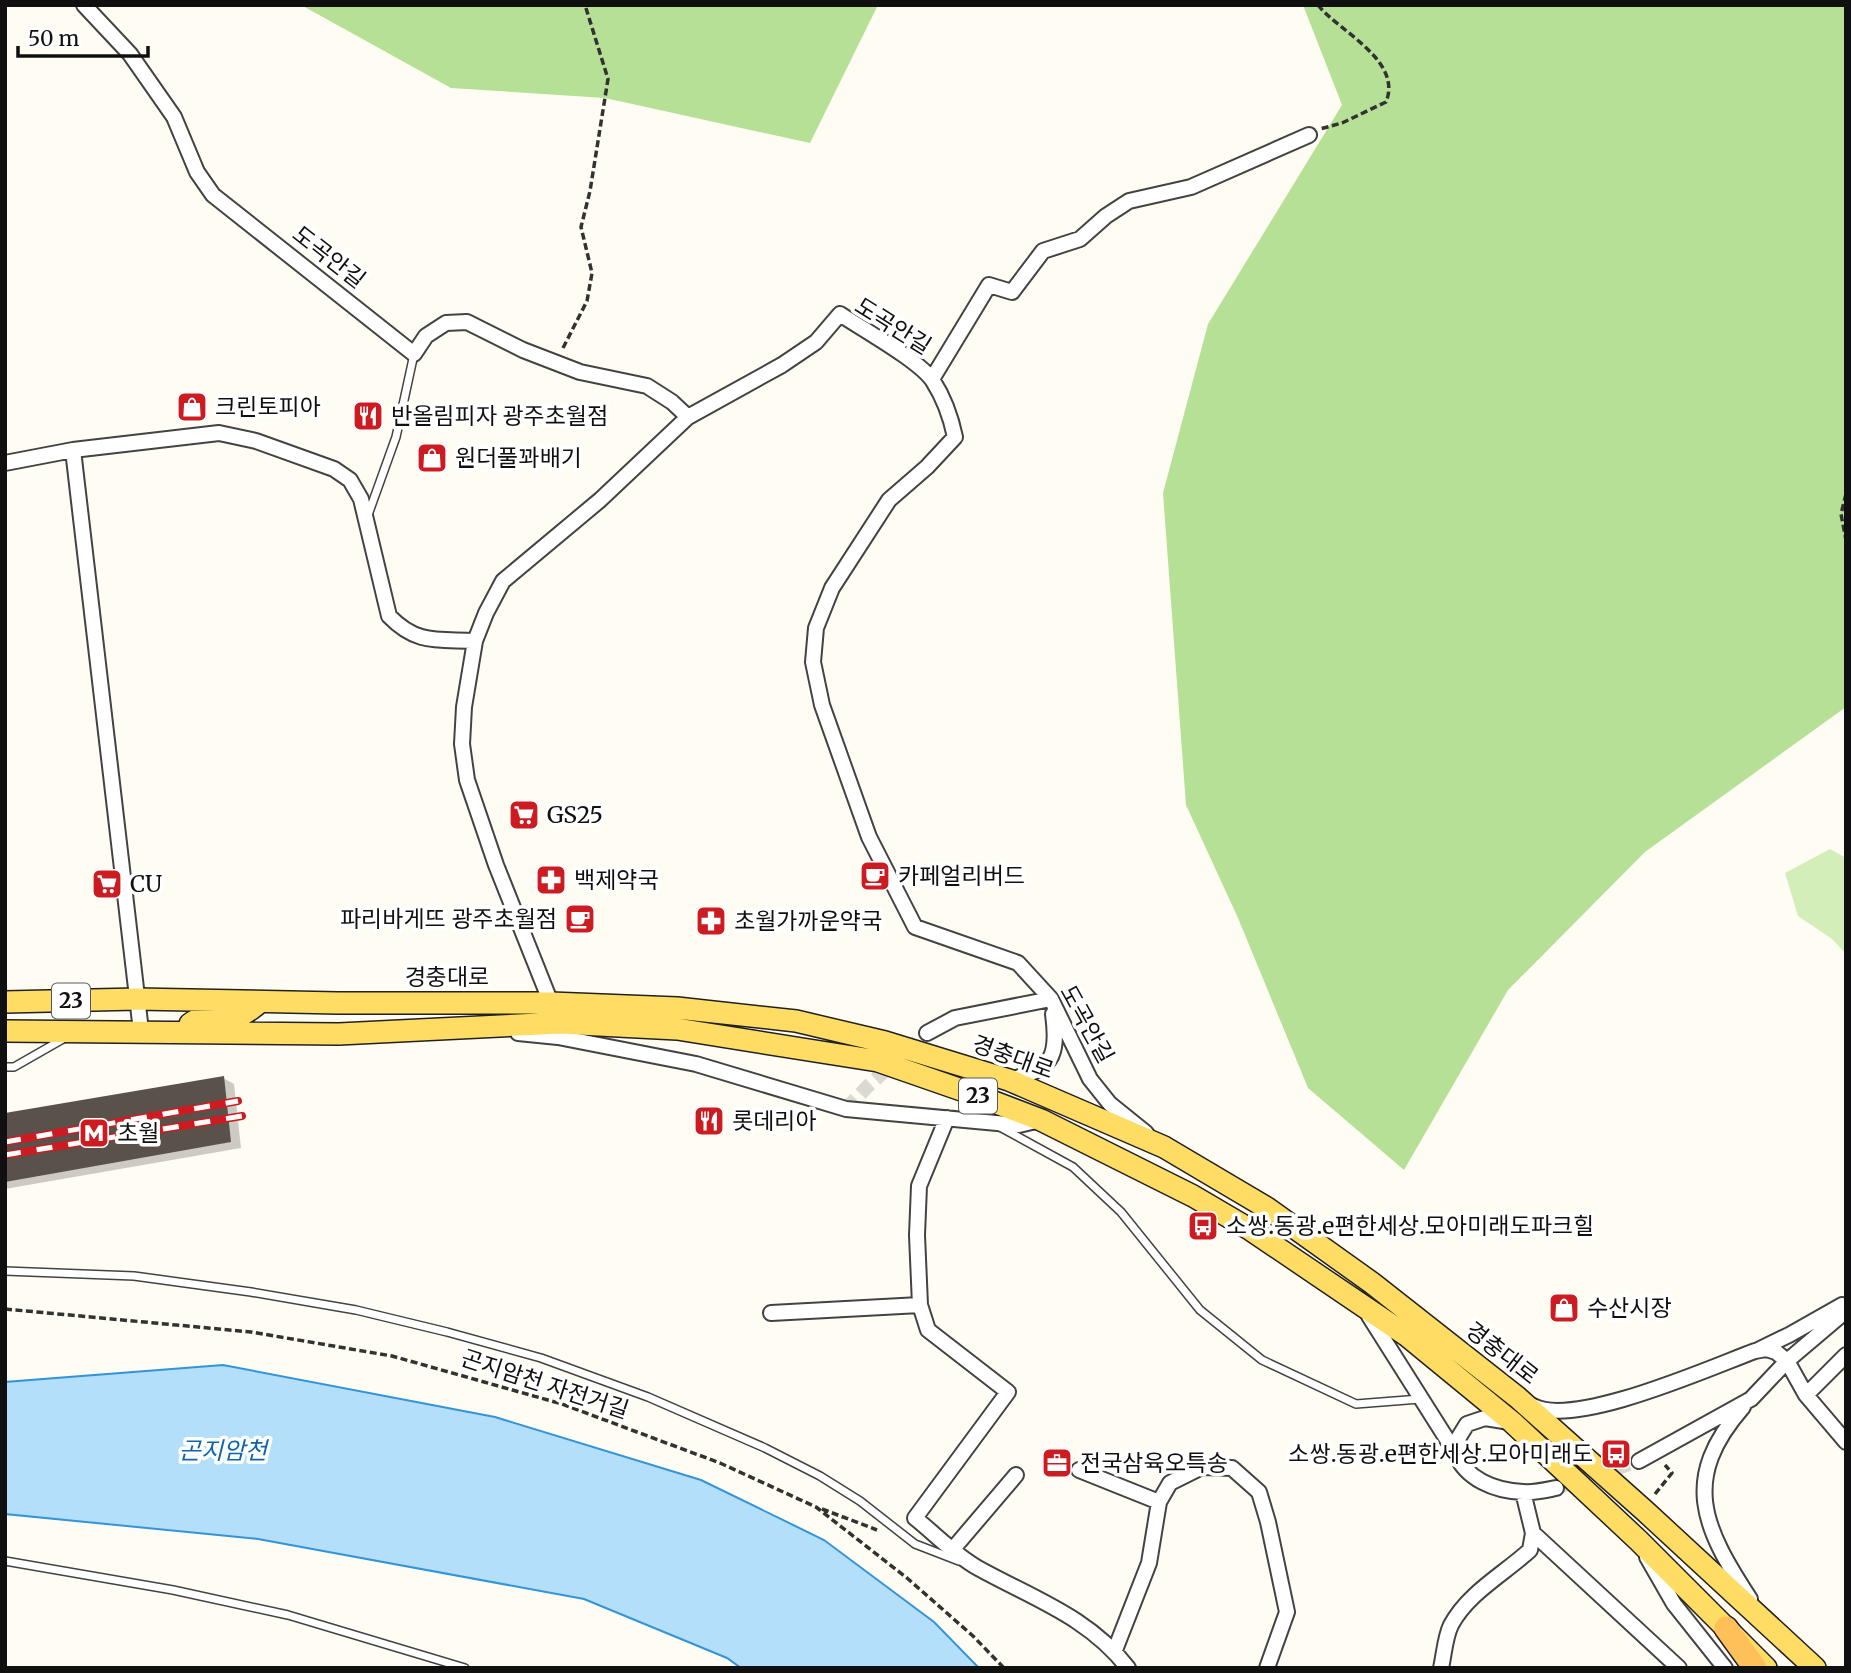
<svg xmlns="http://www.w3.org/2000/svg" width="1851" height="1673" font-family="Merriweather,'Noto Sans KR',serif">
  <style>
    .green { fill: #d3eeb8 }
    .forest { fill: #b6e096 }
    .water { fill: #b3dffb; stroke: #3494d8; stroke-width: 2 }
    .shadow { fill: #0003 }
    .building { fill: #5a514b }
    .lines { fill: none; stroke-linecap: round; stroke-linejoin: round }
    .minor-tunnel { stroke: #dbd9d1; stroke-width: 14; stroke-dasharray: 14 7; stroke-linecap: butt }
    .service-casing { stroke: #434343; stroke-width: 10 }
    .minor-casing { stroke: #434343; stroke-width: 18 }
    .primary-casing { stroke: #212121; stroke-width: 24 }
    .trunk-casing { stroke: #212121; stroke-width: 26 }
    .path { stroke: #323232; stroke-width: 3.5; stroke-dasharray: 7 3.5; stroke-linecap: butt }
    .service { stroke: #fff; stroke-width: 7 }
    .minor { stroke: #fff; stroke-width: 14 }
    .primary { stroke: #ffdc63; stroke-width: 21 }
    .trunk { stroke: #ffc05a; stroke-width: 23 }
    .rail-casing { stroke: #cc1c21; stroke-width: 8 }
    .rail { stroke: #fff; stroke-width: 5; stroke-dasharray: 16; stroke-linecap: butt }
    .labels { text-anchor: middle; stroke-width: 7; stroke-linejoin: round; paint-order: stroke }
    .shield { fill: #fff; stroke: #585858; stroke-width: 2 }
    .shield-label { font-size: 21px; font-weight: bold; fill: #101010 }
    .street-label { font-size: 23px; fill: #101010; stroke: #fff }
    .poi-label { font-size: 23px; fill: #101010; stroke: #fff; text-anchor: start }
    .water-label { font-size: 24px; font-style: italic; fill: #0e65ad; stroke: #fff }
  </style>
  <rect width="100%" height="100%" fill="#fffdf3"/>
  <path class="green" d="M1830 849 1846 858V954L1832 939 1798 916 1785 873Z"/>
  <path class="forest" d="M301 5H878L810 143 605 98 451 88Z
    M1303 5H1846V707L1645 852 1508 990 1404 1170 1308 1088 1238 918 1186 805 1163 493 1208 324 1342 105Z"/>
  <path class="water" d="M223 1365 495 1417 701 1480 824 1540 934 1622 979 1668H741L727 1658 584 1599 258 1539 5 1514V1382Z"/>
  <path class="shadow" d="M223 1078 234 1084 241 1148 5 1189V1115Z"/>
  <path class="building" d="M224 1076 231 1142 5 1182V1113Z"/>
  <g class="lines">
    <path class="minor-tunnel" d="M846 1109 868 1086 927 1033
      M1556 1488 1639 1461"/>
    <g class="service-casing">
      <path id="service" d="M368 515 396 437 414 354
        M5 1067H14L63 1039
        M1000 1127 1073 1167 1121 1212 1200 1310 1262 1360 1356 1404 1420 1399
        M5 1271 134 1276 251 1292 356 1310 447 1332 541 1358 648 1397 765 1448 820 1476 860 1501 915 1544 959 1561
        M5 1561 173 1590 288 1615 465 1668"/>
    </g>
    <g class="minor-casing">
      <path id="minor" d="M84 5 130 54 174 117 197 172 213 195 414 354 426 336 446 323 467 322 523 350 580 372 647 386 672 402 688 417 782 365 816 342 840 314C862 329 920 361 933 381 944 398 951 418 955 437L927 467 889 500 832 588 816 628 813 662 822 705 869 837 915 927 1018 963 1051 999 1090 1079 1110 1104 1146 1133
        M932 379 989 285 1012 292 1043 251 1080 239 1106 216 1129 201 1191 187 1309 135
        M73 450 141 1031
        M5 463 73 450 219 433 256 441 334 469 350 480 361 499 389 616C417 645 438 639 475 641
        M551 1003 496 865 467 780 462 744 464 707 475 641 486 613 503 581 600 500 688 417
        M518 1033 558 1037 696 1064 846 1109 1019 1125 1040 1120
        M927 1033 955 1018 1051 999
        M1009 1080C1052 1069 1059 1058 1053 1014
        M947 1118 919 1186 917 1235 920 1305 928 1330 1008 1392 915 1518C935 1534 955 1555 978 1568 1032 1598 1089 1617 1128 1668
        M771 1313 920 1305
        M1369 1316 1455 1452C1465 1479 1495 1491 1523 1492 1534 1493 1546 1490 1556 1488
        M1758 1350 1789 1335 1842 1305
        M1806 1395 1846 1355
        M1533 1406C1575 1428 1709 1368 1755 1351L1766 1349 1776 1352 1787 1361 1806 1395 1846 1442
        M1743 1407C1680 1479 1703 1527 1750 1599
        M1455 1452 1459 1437 1467 1424 1485 1418 1510 1422
        M1639 1461 1751 1399 1787 1361 1846 1311
        M1079 1470 1159 1502
        M1533 1533 1679 1668
        M953 1549 1016 1475
        M1647 1557 1674 1604 1725 1668
        M1115 1650 1149 1563 1159 1502 1170 1483 1202 1467 1232 1468 1259 1492 1268 1522 1287 1612 1267 1668
        M1441 1668C1444 1655 1445 1637 1451 1625 1468 1593 1504 1574 1530 1550L1533 1533 1523 1492"/>
    </g>
    <g class="primary-casing">
      <path id="primary" d="M5 1002 137 999 338 1003H551L677 1008 796 1021 885 1042 1009 1080 1164 1147 1267 1208 1372 1283 1517 1397 1645 1511 1815 1668
        M5 1031 339 1034 560 1023 677 1029 878 1061 973 1094 1041 1120 1193 1196 1251 1230 1406 1335 1512 1422 1638 1540 1766 1668
        M189 1032 190 1024C205 1012 224 1020 241 1015 248 1012 254 1007 260 1002"/>
    </g>
    <g class="trunk-casing">
      <path id="trunk" d="M1726 1628 1755 1668"/>
    </g>
    <path class="path" d="M1318 5C1338 31 1403 60 1386 102L1342 123 1320 129
      M563 348 587 301 592 273 581 227 590 191 608 79 585 5
      M1846 494 1841 514 1846 540
      M5 1309 251 1332 392 1356 562 1404 720 1463 816 1507 907 1578 973 1636 1004 1668
      M1655 1494 1672 1473 1665 1465
      M822 1509 877 1530"/>
    <use href="#service" class="service"/>
    <use href="#minor" class="minor"/>
    <use href="#primary" class="primary"/>
    <use href="#trunk" class="trunk"/>
    <g class="rail-casing">
      <path id="rail" d="M5 1142 238 1101
        M5 1155 242 1116"/>
    </g>
    <use href="#rail" class="rail"/>
  </g>
  <defs>
    <g id="shop-square" transform="scale(1.575)"><rect x="-9" y="-9" width="18" height="18" rx="4" fill="#cc1c21" stroke="#fff"/><path d="M-5-2.5h2.3a2.7 3.5 0 0 1 5.4 0H5L5.5 6h-11ZM-1.5-2.5h3a1.5 2.3 0 0 0-3 0Z" fill="#fff"/></g>
    <g id="restaurant-square" transform="scale(1.575)"><rect x="-9" y="-9" width="18" height="18" rx="4" fill="#cc1c21" stroke="#fff"/><path d="M-5-6h1v4h1v-4h1v4h1v-4h1v5L-1.5 .5V6h-2V.5L-5-1ZM5-6V6H3V1.5H1.5Q1.5-4 5-6Z" fill="#fff"/></g>
    <g id="supermarket-square" transform="scale(1.575)"><rect x="-9" y="-9" width="18" height="18" rx="4" fill="#cc1c21" stroke="#fff"/><path d="M-6-5.5h2.5l.6 2H6L4.5 2H-2.5L-4.4-4H-6ZM-1.5 3.2a1.3 1.3 0 1 0 .1 0ZM3 3.2a1.3 1.3 0 1 0 .1 0Z" fill="#fff"/></g>
    <g id="cafe-square" transform="scale(1.575)"><rect x="-9" y="-9" width="18" height="18" rx="4" fill="#cc1c21" stroke="#fff"/><path d="M-5.5-4.5H6V0H3Q3 3.5 0 3.5H-2.5Q-5.5 3.5-5.5 0ZM3-3.2v2h1.7v-2ZM-6 4.5H4V6H-6Z" fill="#fff"/></g>
    <g id="pharmacy-square" transform="scale(1.575)"><rect x="-9" y="-9" width="18" height="18" rx="4" fill="#cc1c21" stroke="#fff"/><path d="M-2-6h4v4h4v4h-4v4h-4v-4h-4v-4h4Z" fill="#fff"/></g>
    <g id="metro-square" transform="scale(1.575)"><rect x="-9" y="-9" width="18" height="18" rx="4" fill="#cc1c21" stroke="#fff"/><path d="M-5.5 5V-5H-3L0 0L3-5H5.5V5H3V-.5L0 4L-3-.5V5Z" fill="#fff"/></g>
    <g id="bus-square" transform="scale(1.575)"><rect x="-9" y="-9" width="18" height="18" rx="4" fill="#cc1c21" stroke="#fff"/><path d="M-5-6H5V4H4V6H2V4H-2V6H-4V4H-5ZM-3.5-4V0h7V-4ZM-3.5 1.2v1.5H-2V1.2ZM2 1.2v1.5H3.5V1.2Z" fill="#fff"/></g>
    <g id="office-square" transform="scale(1.575)"><rect x="-9" y="-9" width="18" height="18" rx="4" fill="#cc1c21" stroke="#fff"/><path d="M-6-3h4V-5.5h4V-3h4V5H-6ZM-1-4.5V-3h2v-1.5ZM-6 0V1H6V0Z" fill="#fff"/></g>
  </defs>
  <g fill-rule="evenodd">
    <use href="#shop-square" x="192" y="407"/>
    <use href="#restaurant-square" x="368" y="416"/>
    <use href="#shop-square" x="432" y="458"/>
    <use href="#supermarket-square" x="524" y="815"/>
    <use href="#cafe-square" x="875" y="876"/>
    <use href="#pharmacy-square" x="551" y="880"/>
    <use href="#supermarket-square" x="107" y="884"/>
    <use href="#cafe-square" x="580" y="919"/>
    <use href="#pharmacy-square" x="711" y="921"/>
    <use href="#restaurant-square" x="709" y="1121"/>
    <use href="#metro-square" x="94" y="1133"/>
    <use href="#bus-square" x="1203" y="1226"/>
    <use href="#shop-square" x="1564" y="1308"/>
    <use href="#bus-square" x="1616" y="1454"/>
    <use href="#office-square" x="1057" y="1463"/>
  </g>
  <g class="labels">
    <g class="shield">
      <rect x="52" y="983.5" width="38" height="35" rx="5"/>
      <rect x="959" y="1078.5" width="38" height="35" rx="5"/>
    </g>
    <g class="shield-label">
      <text x="71" y="1008">23</text>
      <text x="978" y="1103">23</text>
    </g>
    <g class="street-label">
      <text transform="translate(329 257) rotate(38)" y="8">도곡안길</text>
      <text transform="translate(893 326) rotate(32)" y="8">도곡안길</text>
      <text x="447" y="985">경충대로</text>
      <text transform="translate(1087 1024) rotate(61)" y="8">도곡안길</text>
      <text transform="translate(1013 1057) rotate(20)" y="8">경충대로</text>
      <text transform="translate(1502 1353) rotate(38)" y="8">경충대로</text>
      <text transform="translate(545 1384) rotate(18)" y="8">곤지암천 자전거길</text>
    </g>
    <g class="poi-label">
      <text x="215" y="415">크린토피아</text>
      <text x="391" y="424">반올림피자 광주초월점</text>
      <text x="455" y="466">원더풀꽈배기</text>
      <text x="547" y="823">GS25</text>
      <text x="898" y="884">카페얼리버드</text>
      <text x="574" y="888">백제약국</text>
      <text x="130" y="892">CU</text>
      <text x="557" y="927" text-anchor="end">파리바게뜨 광주초월점</text>
      <text x="734" y="929">초월가까운약국</text>
      <text x="732" y="1129">롯데리아</text>
      <text x="117" y="1141">초월</text>
      <text x="1226" y="1234">소쌍.동광.e편한세상.모아미래도파크힐</text>
      <text x="1587" y="1316">수산시장</text>
      <text x="1593" y="1462" text-anchor="end">소쌍.동광.e편한세상.모아미래도</text>
      <text x="1080" y="1471">전국삼육오특송</text>
    </g>
    <g class="water-label">
      <text x="223" y="1459">곤지암천</text>
    </g>
  </g>
  <rect width="1851" height="1673" fill="none" stroke="#101010" stroke-width="14"/>
  <path d="M18 46v10h130v-10" fill="none" stroke="#101010" stroke-width="3.5"/>
  <text x="28" y="46" font-size="21" fill="#101010" stroke="#ffffff" stroke-width="5" paint-order="stroke">50 m</text>
</svg>
